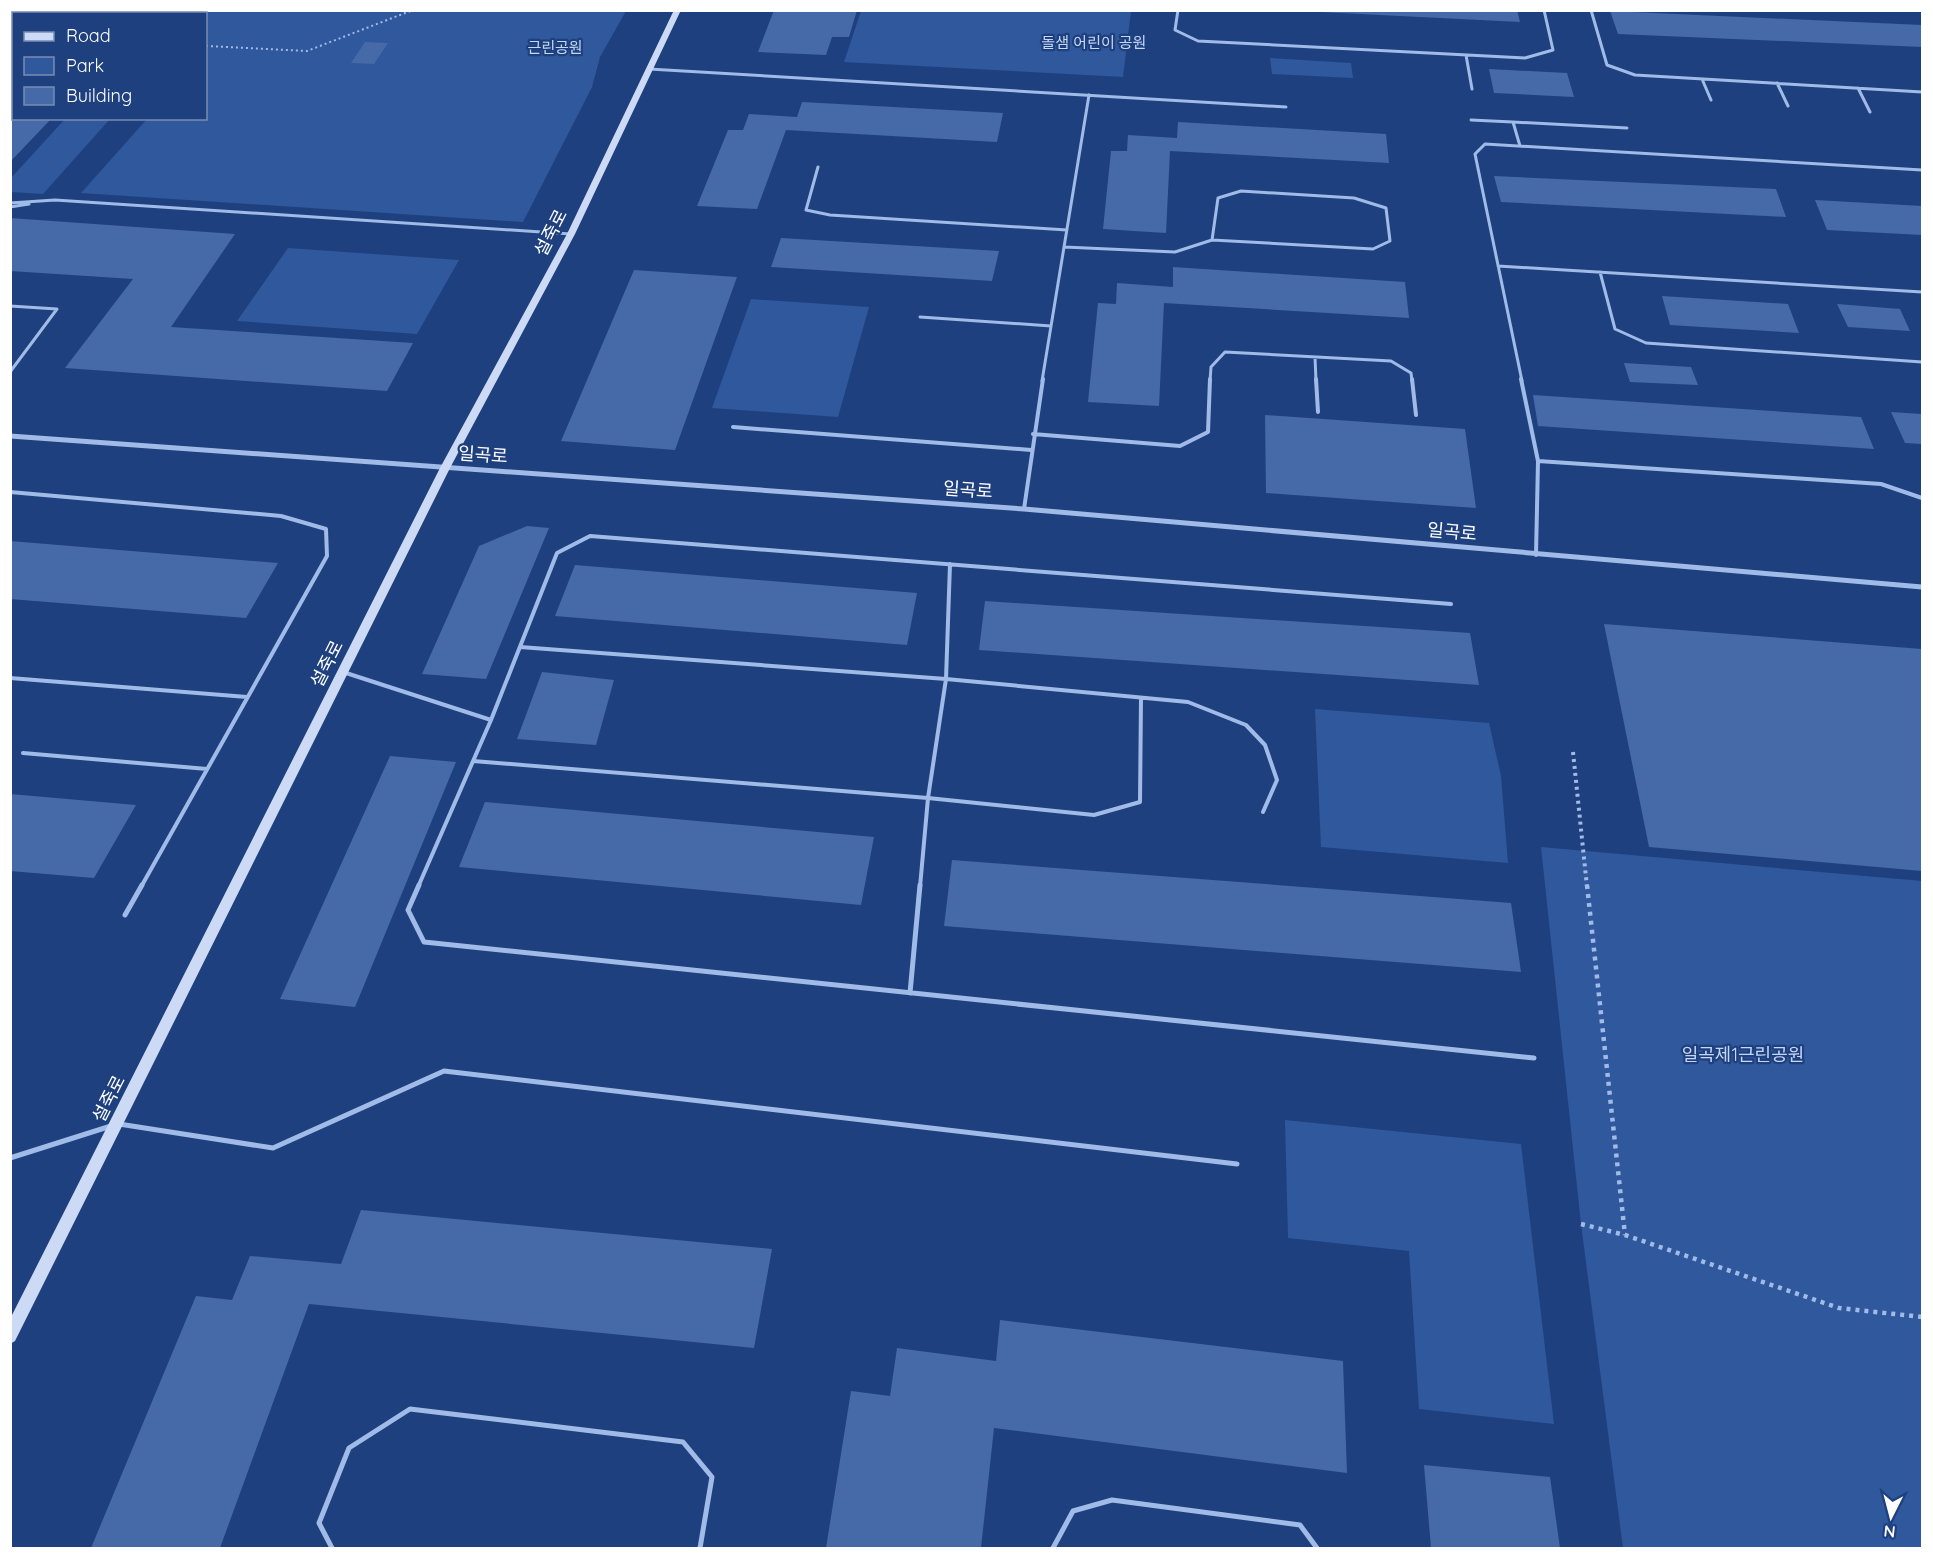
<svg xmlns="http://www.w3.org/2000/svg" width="1933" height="1559" font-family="Quicksand,'Noto Sans KR',sans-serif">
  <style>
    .green { fill: #30589d }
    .building { fill: #4669a8 }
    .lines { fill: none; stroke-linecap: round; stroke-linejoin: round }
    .path-far2 { stroke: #a1bbe8; stroke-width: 2; stroke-dasharray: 2 3; stroke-linecap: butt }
    .path-far1 { stroke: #a1bbe8; stroke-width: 4; stroke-dasharray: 3 4; stroke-linecap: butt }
    .path { stroke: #a1bbe8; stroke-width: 4.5; stroke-dasharray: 4 5; stroke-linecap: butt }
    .lane-far2 { stroke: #a1bbe8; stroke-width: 3 }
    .lane-far1 { stroke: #a1bbe8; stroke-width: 4 }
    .lane { stroke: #a1bbe8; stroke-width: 5 }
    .street-far1 { stroke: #a1bbe8; stroke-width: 4 }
    .street { stroke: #a1bbe8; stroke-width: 5 }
    .secondary { fill: #ccdaf6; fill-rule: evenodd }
    .labels { text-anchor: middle; stroke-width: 4.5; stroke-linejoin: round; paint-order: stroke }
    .far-park-label { font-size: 15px; fill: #c5d7f6; stroke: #1e407e }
    .street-label { font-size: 18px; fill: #fff; stroke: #1e407e }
    .park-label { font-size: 18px; fill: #c5d7f6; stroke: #1e407e }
  </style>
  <rect width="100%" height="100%" fill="#1e407e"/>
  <path class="green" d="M56 10 626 11 600 57 592 87 523 222 81 193 147 119 206 118V14H54Z
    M861 11V10L1131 11 1123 77 844 62Z
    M1270 58 1351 63 1353 78 1272 74Z
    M65 119H110L43 194 11 192V178Z
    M288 248 459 260 417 334 237 321Z
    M751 299 869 307 838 417 712 408Z
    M1315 709 1489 723 1501 776 1508 863 1321 847Z
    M1541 847 1922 881V1548H1623L1581 1224Z
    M1285 1120 1521 1144 1554 1424 1419 1409 1409 1251 1288 1238Z"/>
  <path class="building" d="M774 10H857L849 37H832L826 55 758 52Z
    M1321 10H1517L1520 22 1321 12Z
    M1610 11 1922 25V47L1618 34Z
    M365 42 388 43 374 64 351 63Z
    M1489 69 1567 73 1574 97 1494 93Z
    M14 93V118H52L10 162V97Z
    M802 102 1003 113 997 142 786 130 757 209 697 206 728 130H743L749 114 797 117Z
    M1178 122 1386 134 1389 163 1170 151 1166 233 1103 229 1111 151H1127L1128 135 1177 138Z
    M1494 176 1776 189 1786 217 1501 202Z
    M1815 200 1922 206V235L1827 230Z
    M10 218 235 234 171 327 413 343 387 391 65 368 133 279 10 271Z
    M781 238 999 251 992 281 771 267Z
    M1173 267 1405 282 1409 318 1164 303 1159 406 1088 402 1098 303 1116 304 1117 283 1173 287Z
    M634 270 737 277 675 450 561 441Z
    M1662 296 1788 304 1799 333 1670 325Z
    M1837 304 1900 309 1910 331 1848 327Z
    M1624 363 1691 367 1698 385 1630 382Z
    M1533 395 1861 417 1874 449 1538 426Z
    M1891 412 1922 414V444L1905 443Z
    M1265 415 1465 429 1476 508 1266 493Z
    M527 526 549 528 486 679 422 674 479 546Z
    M10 541 278 563 246 618 10 599Z
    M575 565 917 593 907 645 555 616Z
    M985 601 1470 633 1479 685 979 650Z
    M1604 624 1922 649V871L1649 847Z
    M542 672 614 680 596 745 517 739Z
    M390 756 456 762 355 1007 280 999Z
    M10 794 136 805 94 878 10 871Z
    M485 802 874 837 861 905 459 867Z
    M952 860 1511 903 1521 972 944 926Z
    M361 1210 772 1249 754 1348 309 1304 220 1548H91L196 1296 232 1300 250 1256 341 1264Z
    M1000 1320 1343 1361 1347 1473 994 1428 981 1548H826L851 1391 890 1396 897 1348 996 1361Z
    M1424 1465 1550 1477 1560 1548H1431Z"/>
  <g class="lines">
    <path class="path-far2" d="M206 46 307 51 413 10"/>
    <path class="path-far1" d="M1573 752 1587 887"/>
    <path class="path" d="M1587 885 1625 1235
      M1581 1224 1625 1235 1839 1308 1922 1317"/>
    <path class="lane-far2" d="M1178 10 1175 30 1198 41 1525 58 1553 50 1544 10
      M1591 10 1607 65 1635 75 1922 92
      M1466 55 1472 89
      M649 69 1286 107
      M1702 79 1711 100
      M1777 83 1788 106
      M1858 88 1870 112
      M1471 120 1513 122
      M1520 146 1513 122 1627 128
      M818 167 806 210 830 215 1067 230
      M1241 191 1354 198 1386 208 1390 241 1373 249 1212 240 1218 198Z
      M10 203 55 200 571 234
      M10 207 29 204
      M1064 247 1175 252 1212 240
      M1498 266 1922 292
      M1600 272 1615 329 1646 343 1922 362
      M10 306 57 309 10 372
      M920 317 1051 326
      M1315 357 1316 381
      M1042 381 1089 95
      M1210 381 1211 367 1225 352 1391 361 1411 373 1412 381
      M1522 381 1475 154 1485 144 1922 170"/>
    <path class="lane-far1" d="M1316 379 1318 412
      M1412 379 1416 415
      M1521 379 1538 461 1536 555
      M733 427 1031 450
      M1033 434 1180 446 1208 432 1210 379
      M1538 461 1881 484 1922 498
      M10 492 281 516 326 529 327 556 141 887
      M1024 509 1043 379
      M520 647 946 679 1188 702 1246 725 1265 745 1277 780 1263 812
      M343 672 491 720 557 553 590 536 1451 604
      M10 678 247 697
      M23 753 207 769
      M473 761 928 798 1094 815 1140 802 1141 698
      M418 887 491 720
      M920 887 928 798 946 679 950 564"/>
    <path class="lane" d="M419 885 408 910 424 942 1534 1058
      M125 915 142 885
      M910 993 920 885
      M119 1124 273 1148 444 1071 1237 1164
      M10 1158 111 1126
      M332 1548 319 1523 349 1448 410 1409 683 1442 712 1477 700 1548
      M1053 1548 1073 1511 1112 1500 1300 1525 1317 1548"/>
    <path class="street-far1" d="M32 14 33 10
      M10 59 14 56"/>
    <path class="street" d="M10 436 1024 509 1922 587"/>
    <path class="secondary" d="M674 10H681L575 234 450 468 15 1341 10 1344V1319L440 468 567 234Z"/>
  </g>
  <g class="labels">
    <g class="far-park-label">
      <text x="1094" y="48">돌샘 어린이 공원</text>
      <text x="555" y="53">근린공원</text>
    </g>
    <g class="street-label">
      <text transform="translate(551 233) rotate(-63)" y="6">설죽로</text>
      <text transform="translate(483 455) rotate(4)" y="6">일곡로</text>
      <text transform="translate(968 490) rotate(4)" y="6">일곡로</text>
      <text transform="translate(1452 532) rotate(5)" y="6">일곡로</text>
      <text transform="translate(327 664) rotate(-63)" y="6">설죽로</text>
      <text transform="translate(109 1099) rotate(-63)" y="6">설죽로</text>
    </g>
    <g class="park-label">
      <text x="1743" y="1061">일곡제1근린공원</text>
    </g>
  </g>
  <rect width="1933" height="1559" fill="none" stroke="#ffffff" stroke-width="24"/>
  <rect x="12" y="12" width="195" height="108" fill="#1e407e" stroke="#788cb2" stroke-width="1.5"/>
  <rect x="24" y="32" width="30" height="9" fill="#ccdaf6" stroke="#788cb2" stroke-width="1.5"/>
  <text x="66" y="42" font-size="18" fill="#ffffff">Road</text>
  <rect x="24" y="57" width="30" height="18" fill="#30589d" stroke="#788cb2" stroke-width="1.5"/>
  <text x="66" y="72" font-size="18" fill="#ffffff">Park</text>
  <rect x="24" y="87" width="30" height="18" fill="#4669a8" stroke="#788cb2" stroke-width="1.5"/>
  <text x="66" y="102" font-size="18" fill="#ffffff">Building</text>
  <g transform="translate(1891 1517) rotate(186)" stroke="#1e407e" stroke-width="4.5" paint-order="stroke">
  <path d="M0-4.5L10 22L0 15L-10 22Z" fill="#ffffff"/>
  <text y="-9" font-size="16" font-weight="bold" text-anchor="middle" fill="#ffffff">N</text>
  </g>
</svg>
